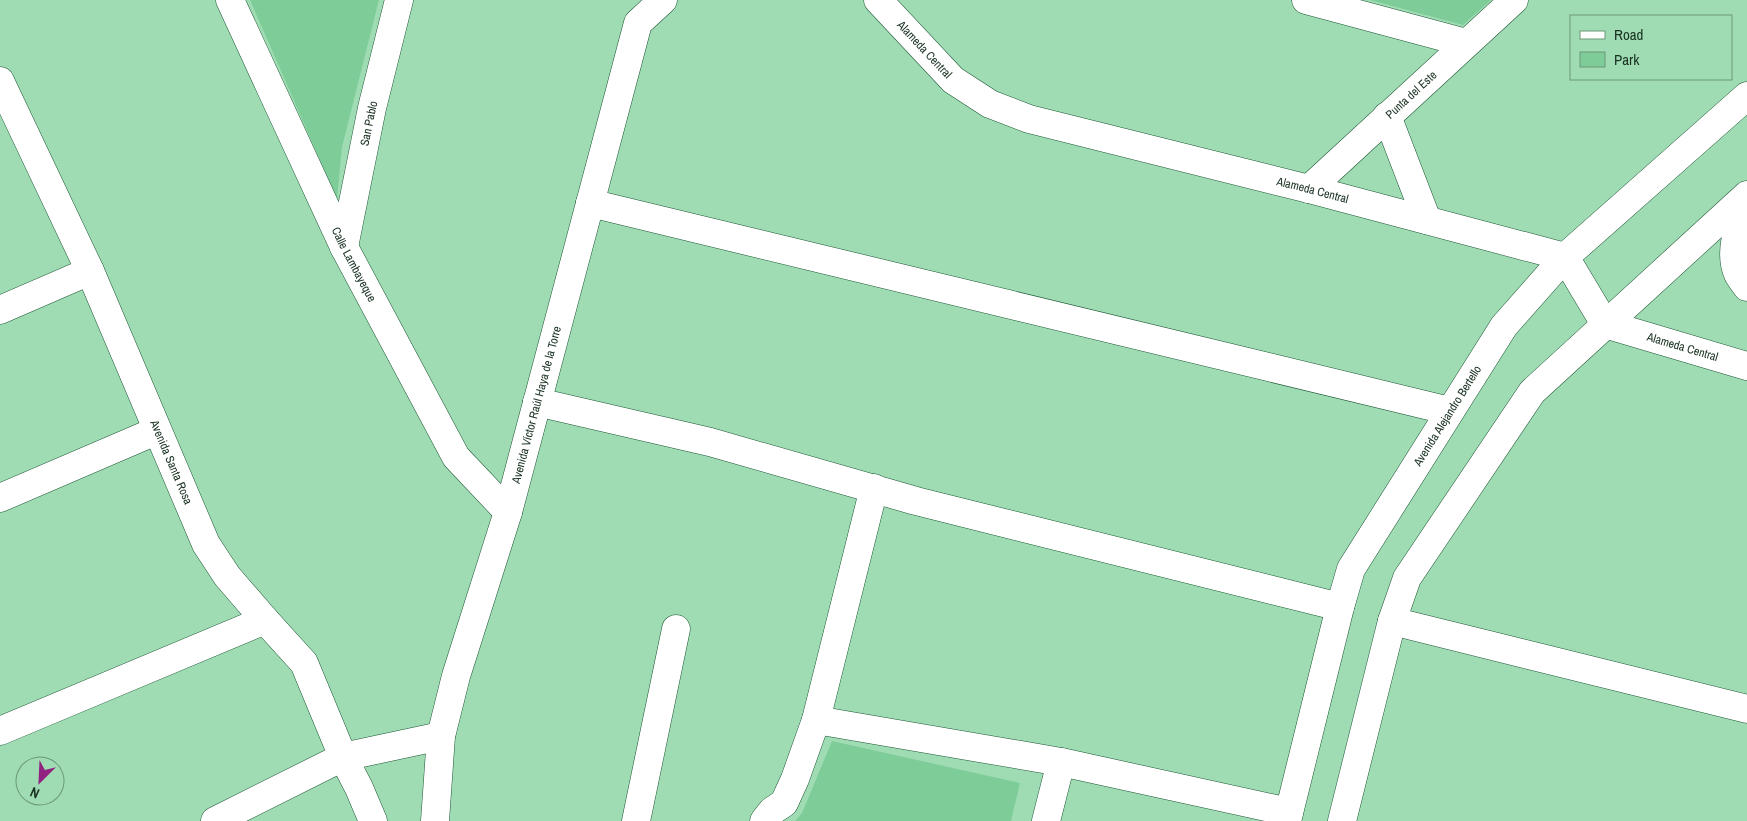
<svg xmlns="http://www.w3.org/2000/svg" width="1747" height="821" font-family="'Archivo Narrow',sans-serif">
  <style>
    .green { fill: #7ecd99 }
    .lines { fill: none; stroke-linecap: round; stroke-linejoin: round }
    .minor-casing { stroke: #1b5634; stroke-width: 29 }
    .major-casing { stroke: #1b5634; stroke-width: 29 }
    .minor { stroke: #fff; stroke-width: 28 }
    .major { stroke: #fff; stroke-width: 28 }
    .labels { text-anchor: middle; stroke-width: 4; stroke-linejoin: round; paint-order: stroke }
    .street-label { font-size: 12px; fill: #193121; stroke: #a0dcb3 }
  </style>
  <rect width="100%" height="100%" fill="#a0dcb3"/>
  <path class="green" d="M250 0H379L342 147 337 199Z
    M1370 0H1491L1463 25Z
    M832 741 1020 783 1011 821H795L802 813Z"/>
  <g class="lines">
    <g class="minor-casing">
      <g id="minor">
        <path id="s1" d="M230 0 344 247 456 457 508 512"/>
        <path id="s2" d="M878 0 953 80 990 104 1029 119 1309 189 1565 257 1605 324 1747 366"/>
        <path d="M1306 0 1466 43"/>
        <path id="s3" d="M0 81 90 271 206 544 227 576 265 620 304 663 343 757 359 788 373 821"/>
        <path d="M1387 116 1427 220"/>
        <path id="s4" d="M1309 189 1514 0"/>
        <path d="M590 203 1450 411"/>
        <path d="M1747 208C1737 226 1729 254 1738 274 1740 278 1744 283 1747 287"/>
        <path id="s5" d="M344 247 372 108 399 0"/>
        <path d="M0 310 90 271"/>
        <path d="M537 402 710 442 916 501 1340 607"/>
        <path d="M0 498 156 431"/>
        <path d="M1392 621 1747 709"/>
        <path d="M816 720 1061 762 1289 812"/>
        <path d="M0 731 265 620"/>
        <path d="M215 821 343 757 441 736"/>
        <path id="s6" d="M435 821 441 736 456 676 508 512 638 23 663 0"/>
        <path d="M636 821 676 629"/>
        <path d="M764 821 772 811 784 803 795 779 816 720 874 488"/>
        <path d="M1046 821 1061 762"/>
      </g>
    </g>
    <g class="major-casing">
      <g id="major">
        <path id="s7" d="M1287 821 1340 607 1351 569 1504 326 1565 257 1747 96"/>
        <path d="M1342 821 1392 621 1407 578 1532 392 1747 195"/>
      </g>
    </g>
    <use href="#minor" class="minor"/>
    <use href="#major" class="major"/>
  </g>
  <g class="labels">
    <g class="street-label">
      <text dy="4" stroke="none"><textPath href="#s2" startOffset="68">Alameda Central</textPath></text>
      <text dy="4" stroke="none"><textPath href="#s4" startOffset="139">Punta del Este</textPath></text>
      <text dy="4" stroke="none"><textPath href="#s5" startOffset="126">San Pablo</textPath></text>
      <text dy="4" stroke="none"><textPath href="#s2" startOffset="488">Alameda Central</textPath></text>
      <text dy="4" stroke="none"><textPath href="#s1" startOffset="292">Calle Lambayeque</textPath></text>
      <text dy="4" stroke="none"><textPath href="#s2" startOffset="908">Alameda Central</textPath></text>
      <text dy="4" stroke="none"><textPath href="#s6" startOffset="430">Avenida Víctor Raúl Haya de la Torre</textPath></text>
      <text dy="4" stroke="none"><textPath href="#s7" startOffset="441">Avenida Alejandro Bertello</textPath></text>
      <text dy="4" stroke="none"><textPath href="#s3" startOffset="418">Avenida Santa Rosa</textPath></text>
    </g>
  </g>
  <rect x="1570" y="15" width="162" height="65" fill="#a0dcb3" stroke="#6a9879"/>
  <rect x="1580" y="31" width="25" height="8" fill="#ffffff" stroke="#6a9879"/>
  <text x="1614" y="40" font-size="15" fill="#193121">Road</text>
  <rect x="1580" y="52" width="25" height="15" fill="#7ecd99" stroke="#6a9879"/>
  <text x="1614" y="65" font-size="15" fill="#193121">Park</text>
  <g transform="translate(40 781) rotate(204)"><circle r="24" fill="#a0dcb3" stroke="#6a9879"/>
  <path d="M0-4L9 19L0 12L-9 19Z" fill="#922282"/>
  <text y="-8" font-size="14" font-weight="bold" text-anchor="middle" fill="#193121">N</text>
  </g>
</svg>
